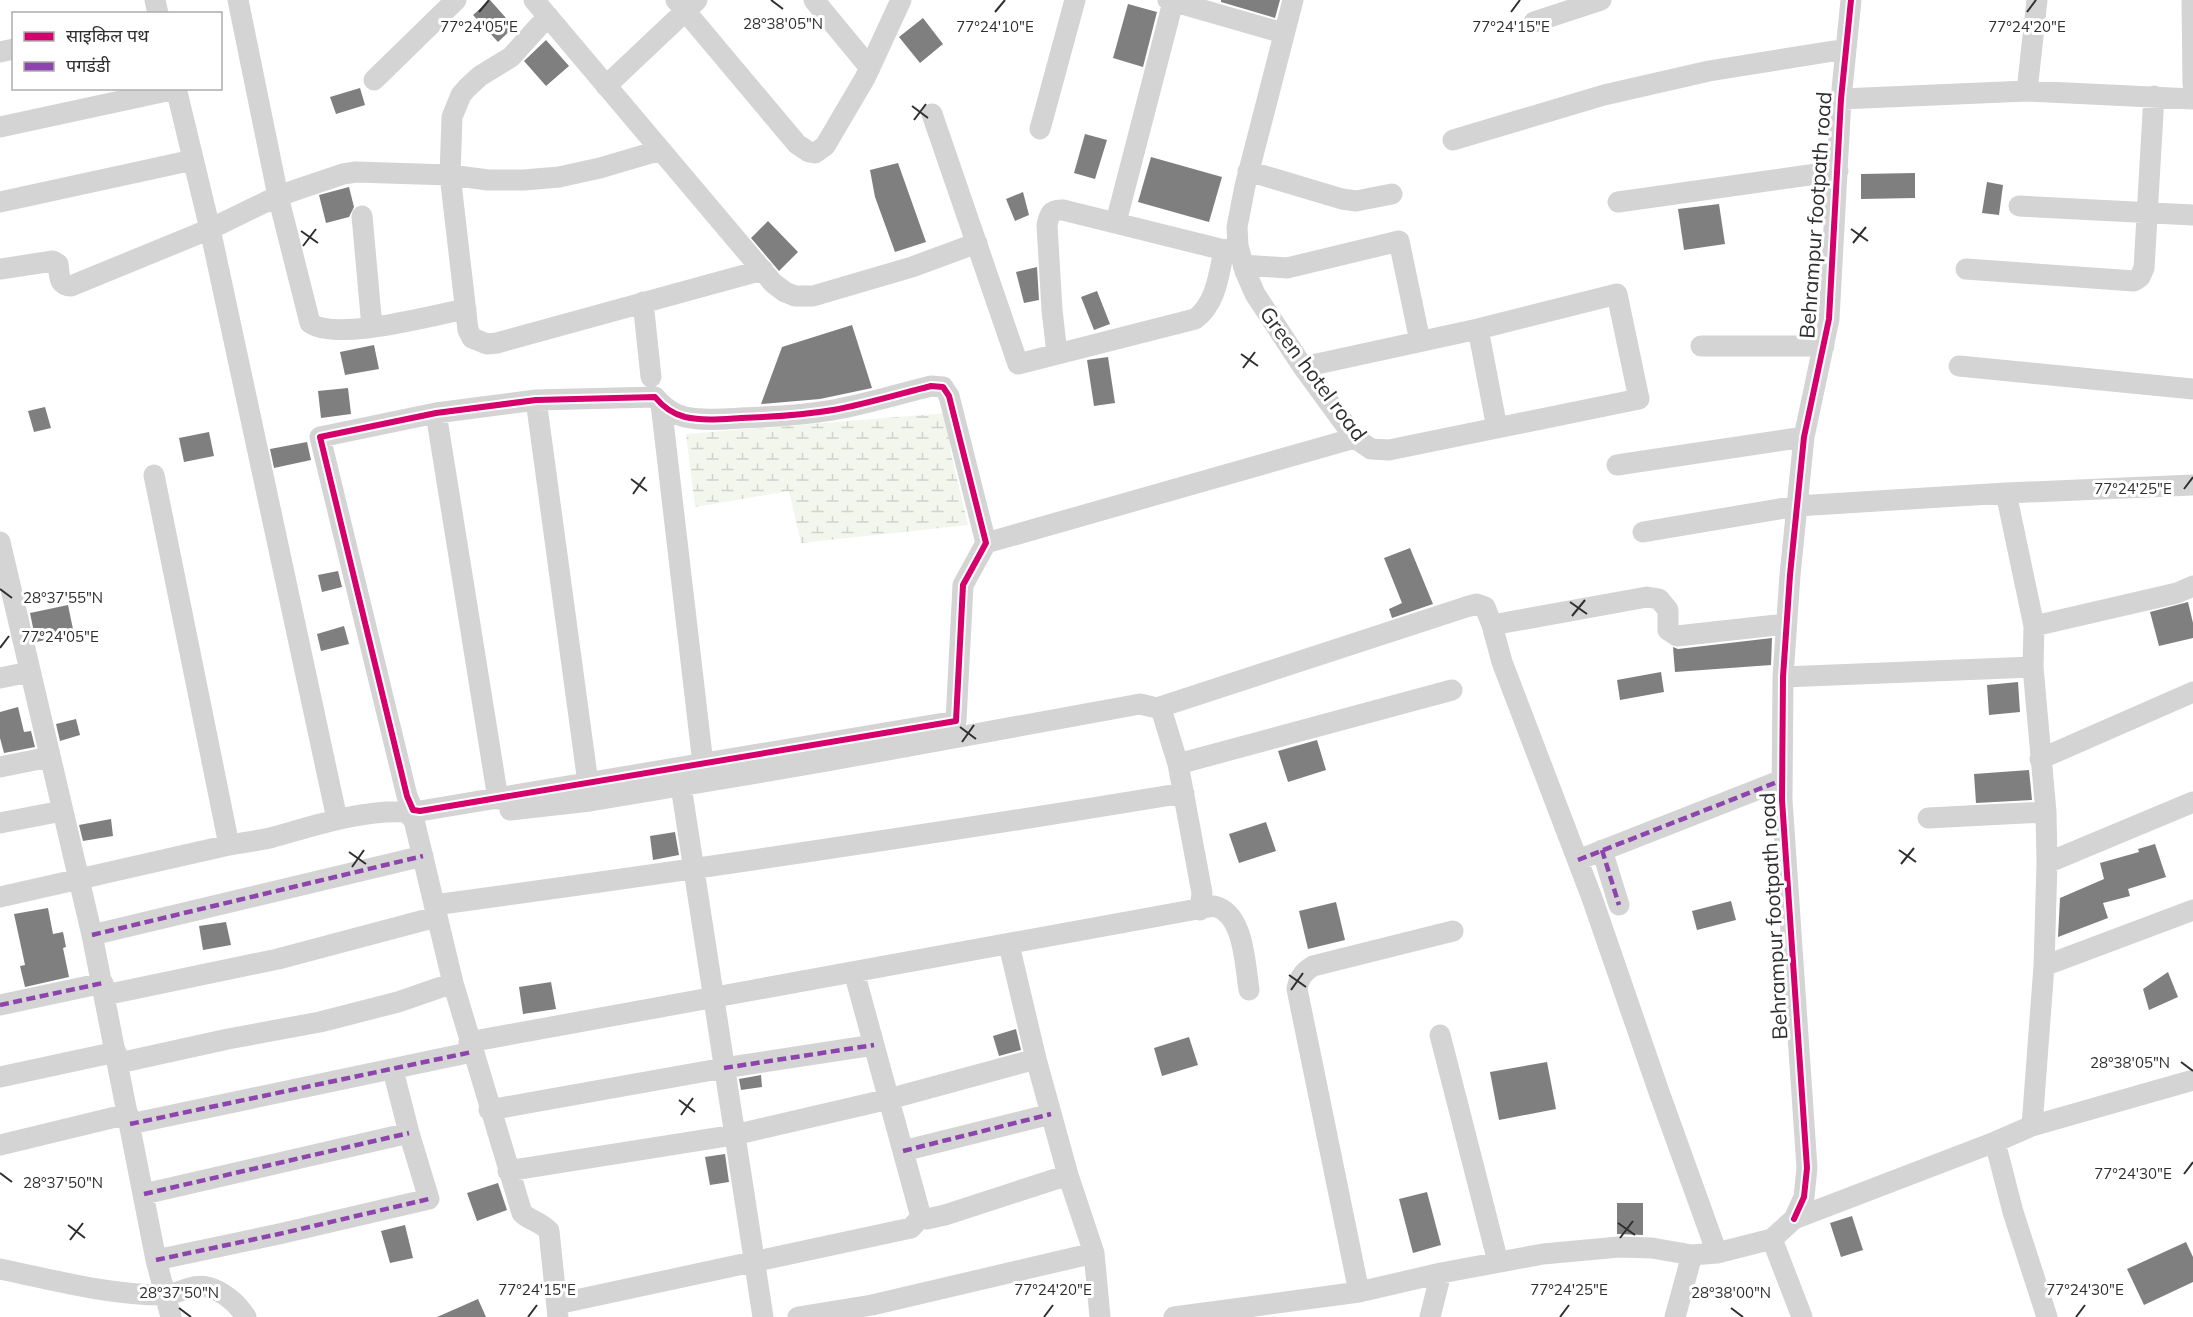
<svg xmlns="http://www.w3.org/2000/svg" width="2193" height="1317" font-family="Mulish,'Noto Sans Devanagari',sans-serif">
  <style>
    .wetland { fill: url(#wetland-marsh) }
    .building { fill: #7f7f7f }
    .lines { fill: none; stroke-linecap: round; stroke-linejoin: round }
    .minor { stroke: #d4d4d4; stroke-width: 21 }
    .quiet { stroke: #8e44ad; stroke-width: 4.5; stroke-dasharray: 9 4.5; stroke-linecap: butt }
    .cycleway-casing { stroke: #fff; stroke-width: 10 }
    .cycleway { stroke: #d6006c; stroke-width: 6 }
    .ticks { fill: none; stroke: #2f2f2f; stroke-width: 2 }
    .labels { text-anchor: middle; stroke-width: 6; stroke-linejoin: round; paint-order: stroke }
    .street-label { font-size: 21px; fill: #2f2f2f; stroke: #fff }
    .ticks-label { font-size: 15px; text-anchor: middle; fill: #2f2f2f; stroke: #fff; stroke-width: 6; stroke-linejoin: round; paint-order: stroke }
  </style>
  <defs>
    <pattern id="wetland-marsh" width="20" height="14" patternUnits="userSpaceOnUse" patternTransform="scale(1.5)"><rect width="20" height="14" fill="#f2f6ec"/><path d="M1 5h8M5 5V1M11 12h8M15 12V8" fill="none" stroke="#d0d3cb"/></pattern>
  </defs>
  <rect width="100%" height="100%" fill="#fff"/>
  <path class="wetland" d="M947 413 951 454 968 525 801 543 789 491 695 507 686 434Z"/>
  <path class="building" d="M490 0 514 27 498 42 473 15Z
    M1221 0H1280L1275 18 1221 2Z
    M1128 4 1157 12 1143 67 1113 58Z
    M923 18 943 44 920 63 899 37Z
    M546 40 569 66 546 86 524 61Z
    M360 88 365 105 336 114 330 97Z
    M1085 134 1107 140 1095 179 1074 173Z
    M1151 157 1222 177 1209 222 1138 202Z
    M898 163 926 242 895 252 875 197 870 170Z
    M1915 173V198L1861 199V174Z
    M1987 182 2003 185 1999 215 1982 213Z
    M349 187 354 207 349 217 326 223 319 195Z
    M1023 192 1029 215 1015 221 1006 199Z
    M1719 204 1725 244 1684 250 1678 209Z
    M768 221 798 252 779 271 751 238Z
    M1037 267 1039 300 1024 303 1016 272Z
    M1097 291 1110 324 1094 330 1081 297Z
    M852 325 872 388 820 399 761 404 782 347Z
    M374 345 379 369 345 375 340 352Z
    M1108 357 1115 403 1094 406 1087 360Z
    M348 388 351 414 321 418 318 391Z
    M45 407 51 428 34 432 28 411Z
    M209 432 214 456 184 462 179 438Z
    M307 442 311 460 274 468 270 449Z
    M1410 548 1433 604 1392 618 1389 609 1402 603 1384 558Z
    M338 571 342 587 322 592 318 575Z
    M2188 602 2193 623V638L2159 646 2150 612Z
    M68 605 74 634 36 642 30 613Z
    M344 626 349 644 321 651 317 634Z
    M1772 638 1771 665 1675 672 1673 647 1678 649Z
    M1661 672 1664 692 1620 700 1617 680Z
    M2018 682 2020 712 1989 715 1987 685Z
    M18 707 24 732 31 731 35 747 4 753 0 738V712Z
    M76 719 80 735 60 741 56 724Z
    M1317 740 1326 770 1288 782 1278 751Z
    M2029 770 2032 800 1976 803 1974 774Z
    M111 819 113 836 83 841 79 825Z
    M1266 822 1276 851 1239 863 1229 834Z
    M675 832 679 855 653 860 650 836Z
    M2155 844 2166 877 2128 889 2130 896 2103 903 2108 918 2058 937 2060 898 2104 879 2100 863 2139 852 2138 849Z
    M1731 901 1736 920 1697 930 1692 911Z
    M1336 902 1345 940 1308 949 1299 911Z
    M48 908 53 934 63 932 66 947 63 948 69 977 25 987 20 966 25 965 14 914Z
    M226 922 231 945 203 950 199 926Z
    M2168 972 2178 997 2149 1010 2143 989Z
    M551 982 556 1009 523 1014 519 987Z
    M1016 1029 1021 1050 999 1056 993 1036Z
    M1189 1037 1198 1065 1162 1076 1154 1048Z
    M1547 1062 1556 1109 1499 1120 1490 1072Z
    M761 1075 762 1087 741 1090 739 1079Z
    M725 1154 729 1182 710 1185 705 1157Z
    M498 1183 507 1210 477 1221 467 1193Z
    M1427 1192 1441 1245 1413 1253 1399 1199Z
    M1617 1203H1643V1235L1617 1234Z
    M1852 1216 1863 1250 1841 1257 1830 1223Z
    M405 1225 413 1258 390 1263 381 1231Z
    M2186 1242 2193 1257V1282L2144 1305 2127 1269Z
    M478 1299 486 1317H437Z"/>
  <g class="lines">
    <path class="minor" d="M155 0 158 14
      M238 0 278 196 310 323C337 342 432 315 466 309
      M534 0 773 283 785 292 795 296H813L912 267 977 243
      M676 0 797 144 809 152 815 153 825 146 865 78 901 0
      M814 0 870 68
      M1168 0 1283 33
      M1293 0 1245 186 1237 227 1238 246 1245 271 1255 294 1303 367 1355 438 1371 449 1389 450 1639 399 1617 294 1478 329 1303 367
      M2192 0 2193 85
      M548 16 511 57 480 76 467 88 461 95 452 117 450 175 468 330 472 338 487 344 497 343 763 270
      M1534 22 1601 0
      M0 52 14 49
      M374 80 456 0
      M606 86 697 0
      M176 88 210 229 337 819
      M2027 91 2037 0
      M1841 99 2027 91 2193 99
      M932 114 1018 364 1195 319C1216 304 1219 274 1224 250
      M0 127 176 89
      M1040 129 1075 0
      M1453 140 1604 95 1709 71 1846 49
      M1248 171 1342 199 1356 201 1392 194
      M0 202 193 160
      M1618 202 1838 171
      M2019 206 2193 215
      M362 216 372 327
      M1116 222 1173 2
      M1243 265 1287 268 1399 241 1420 341
      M0 269 53 261 58 264C60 274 57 285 71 286L210 229 278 196 343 174 356 172 450 175 488 180H524L559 177 600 168 661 150
      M1966 269 2134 281 2140 277 2144 268 2154 96
      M643 302 651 377
      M1478 329 1497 428
      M1701 346H1824
      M1057 354 1052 310 1047 225C1049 215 1051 209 1063 210L1224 250 1237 247
      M1959 366 2193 389
      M931 386 943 387 949 396 986 543 963 585 956 721 420 811 413 810 407 796 320 437 436 413 536 400 655 397C663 407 673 414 685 417 703 421 723 419 741 418 771 417 803 415 833 410 866 404 899 394 931 386Z
      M536 400 588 783
      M661 404 703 764
      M436 413 498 799
      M1617 465 1804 437
      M154 475 229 845
      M2006 493 2034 626 2033 667 2046 812 2047 863 2044 966 2032 1126
      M1643 532 1797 506 2006 493 2193 485
      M0 542 92 935 156 1260 171 1317
      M986 543 1355 438
      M1492 625 1647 597 1659 599 1668 610V630L1677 636 1786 624
      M2034 626 2177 593 2193 586
      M1783 677 2033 667
      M0 678 30 672
      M1157 708 1466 607 1477 604 1485 607 1492 625 1502 662 1592 898 1659 1092 1717 1253
      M2040 759 2193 692
      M1178 764 1452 690
      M0 767 50 757
      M681 786 763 1317
      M510 810 590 801 816 763 1140 704 1157 708 1162 712 1178 764 1202 893 1200 910
      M1928 818 2046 812
      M0 823 62 811
      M1602 850 1619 905
      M1578 860 1782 780
      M2047 863 2193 802
      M0 897 229 845C242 843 256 841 270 838 314 826 359 810 406 812L414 820 453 983 522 1213C530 1221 542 1222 549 1231L558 1317
      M434 905C684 871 935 834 1184 793
      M92 935 423 856
      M1009 945 1036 1059 1068 1175 1094 1253 1100 1317
      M2044 966 2193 910
      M105 995 278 959 436 917
      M0 1005 103 983
      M1440 1035 1498 1262
      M469 1042 1214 906C1244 913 1245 964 1249 990
      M119 1063 228 1039 320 1022 398 1002 453 983
      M0 1077 116 1052
      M489 1110 724 1068 874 1045
      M130 1124 472 1052
      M1995 1142 2013 1212 2047 1317
      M0 1145 128 1114
      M903 1151 1051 1114
      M508 1171 734 1135 889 1099 1036 1059
      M144 1194 409 1133
      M921 1217 927 1219 945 1215 1068 1175
      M1794 1219 1804 1197 1807 1168 1782 800 1783 677 1790 575 1804 437 1829 319 1841 99 1851 0
      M1772 1239 1802 1317
      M156 1260 279 1234 429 1199 409 1133 393 1070
      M0 1269C54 1280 108 1295 163 1295 177 1295 193 1283 207 1287 223 1291 237 1303 246 1317
      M1359 1292 1297 989C1299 978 1303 972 1313 966L1453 931
      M557 1304 911 1228 921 1217 854 972
      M798 1317 872 1305 1094 1253
      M1174 1317 1359 1292 1441 1273 1543 1254 1619 1247 1652 1248 1692 1255 1717 1253 1772 1239 1794 1219 1995 1142 2032 1126 2193 1080
      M1430 1317 1441 1273
      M1675 1317 1692 1255"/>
    <path class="quiet" d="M1602 850 1619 905
      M1578 860 1782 780
      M92 935 423 856
      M0 1005 103 983
      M724 1068 874 1045
      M130 1124 472 1052
      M903 1151 1051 1114
      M144 1194 409 1133
      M156 1260 279 1234 429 1199"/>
    <g class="cycleway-casing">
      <path id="cycleway" d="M931 386 943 387 949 396 986 543 963 585 956 721 420 811 413 810 407 796 320 437 436 413 536 400 655 397C663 407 673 414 685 417 703 421 723 419 741 418 771 417 803 415 833 410 866 404 899 394 931 386Z
        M1794 1219 1804 1197 1807 1168 1782 800 1783 677 1790 575 1804 437 1829 319 1841 99 1851 0"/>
    </g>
    <use href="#cycleway" class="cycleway"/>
  </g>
  <path class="ticks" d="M771 0 783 9M479 12 489 0M995 12 1005 0M1511 12 1520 0M2027 12 2036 0M912 106 928 118M914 120 926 104M1851 229 1868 241M301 231 318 243M1853 243 1866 227M303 246 316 229M1241 354 1258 366M1243 368 1255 352M631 479 647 491M2184 489 2193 477M633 494 645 477M0 589 12 598M1570 602 1587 614M1572 616 1585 600M0 648 9 636M960 727 976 739M962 742 974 725M1899 850 1916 862M349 852 366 864M1901 864 1914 848M352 867 364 850M1289 975 1306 987M1291 990 1303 973M2181 1062 2193 1071M679 1100 695 1112M681 1115 693 1098M0 1173 12 1182M2184 1174 2193 1162M1618 1223 1635 1235M68 1225 85 1238M1620 1238 1633 1221M70 1240 83 1223M179 1308 191 1317M1731 1308 1743 1317M528 1317 537 1305M1044 1317 1053 1305M1560 1317 1569 1305M2076 1317 2085 1305"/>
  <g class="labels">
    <g class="street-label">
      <text transform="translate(1816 215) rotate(-86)" y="7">Behrampur footpath road</text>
      <text transform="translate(1313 374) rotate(53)" y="7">Green hotel road</text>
      <text transform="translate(1774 916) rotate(-93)" y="7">Behrampur footpath road</text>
    </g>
  </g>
  <g class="ticks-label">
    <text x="783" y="29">28°38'05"N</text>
    <text x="479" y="32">77°24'05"E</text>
    <text x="995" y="32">77°24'10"E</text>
    <text x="1511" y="32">77°24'15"E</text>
    <text x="2027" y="32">77°24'20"E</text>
    <text x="2133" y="494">77°24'25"E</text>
    <text x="63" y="603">28°37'55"N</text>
    <text x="60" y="642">77°24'05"E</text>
    <text x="2130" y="1068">28°38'05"N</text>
    <text x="2133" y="1179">77°24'30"E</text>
    <text x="63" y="1188">28°37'50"N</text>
    <text x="537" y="1295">77°24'15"E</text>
    <text x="1053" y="1295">77°24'20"E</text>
    <text x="1569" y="1295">77°24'25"E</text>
    <text x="2085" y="1295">77°24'30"E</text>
    <text x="179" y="1298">28°37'50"N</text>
    <text x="1731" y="1298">28°38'00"N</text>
  </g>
  <rect x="12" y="12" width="210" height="78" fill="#ffffff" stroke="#acacac" stroke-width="1.5"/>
  <rect x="24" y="32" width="30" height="9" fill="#d6006c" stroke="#acacac" stroke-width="1.5"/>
  <text x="66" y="42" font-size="18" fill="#2f2f2f">साइकिल पथ</text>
  <rect x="24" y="62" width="30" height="9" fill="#8e44ad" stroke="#acacac" stroke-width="1.5"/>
  <text x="66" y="72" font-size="18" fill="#2f2f2f">पगडंडी</text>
</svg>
